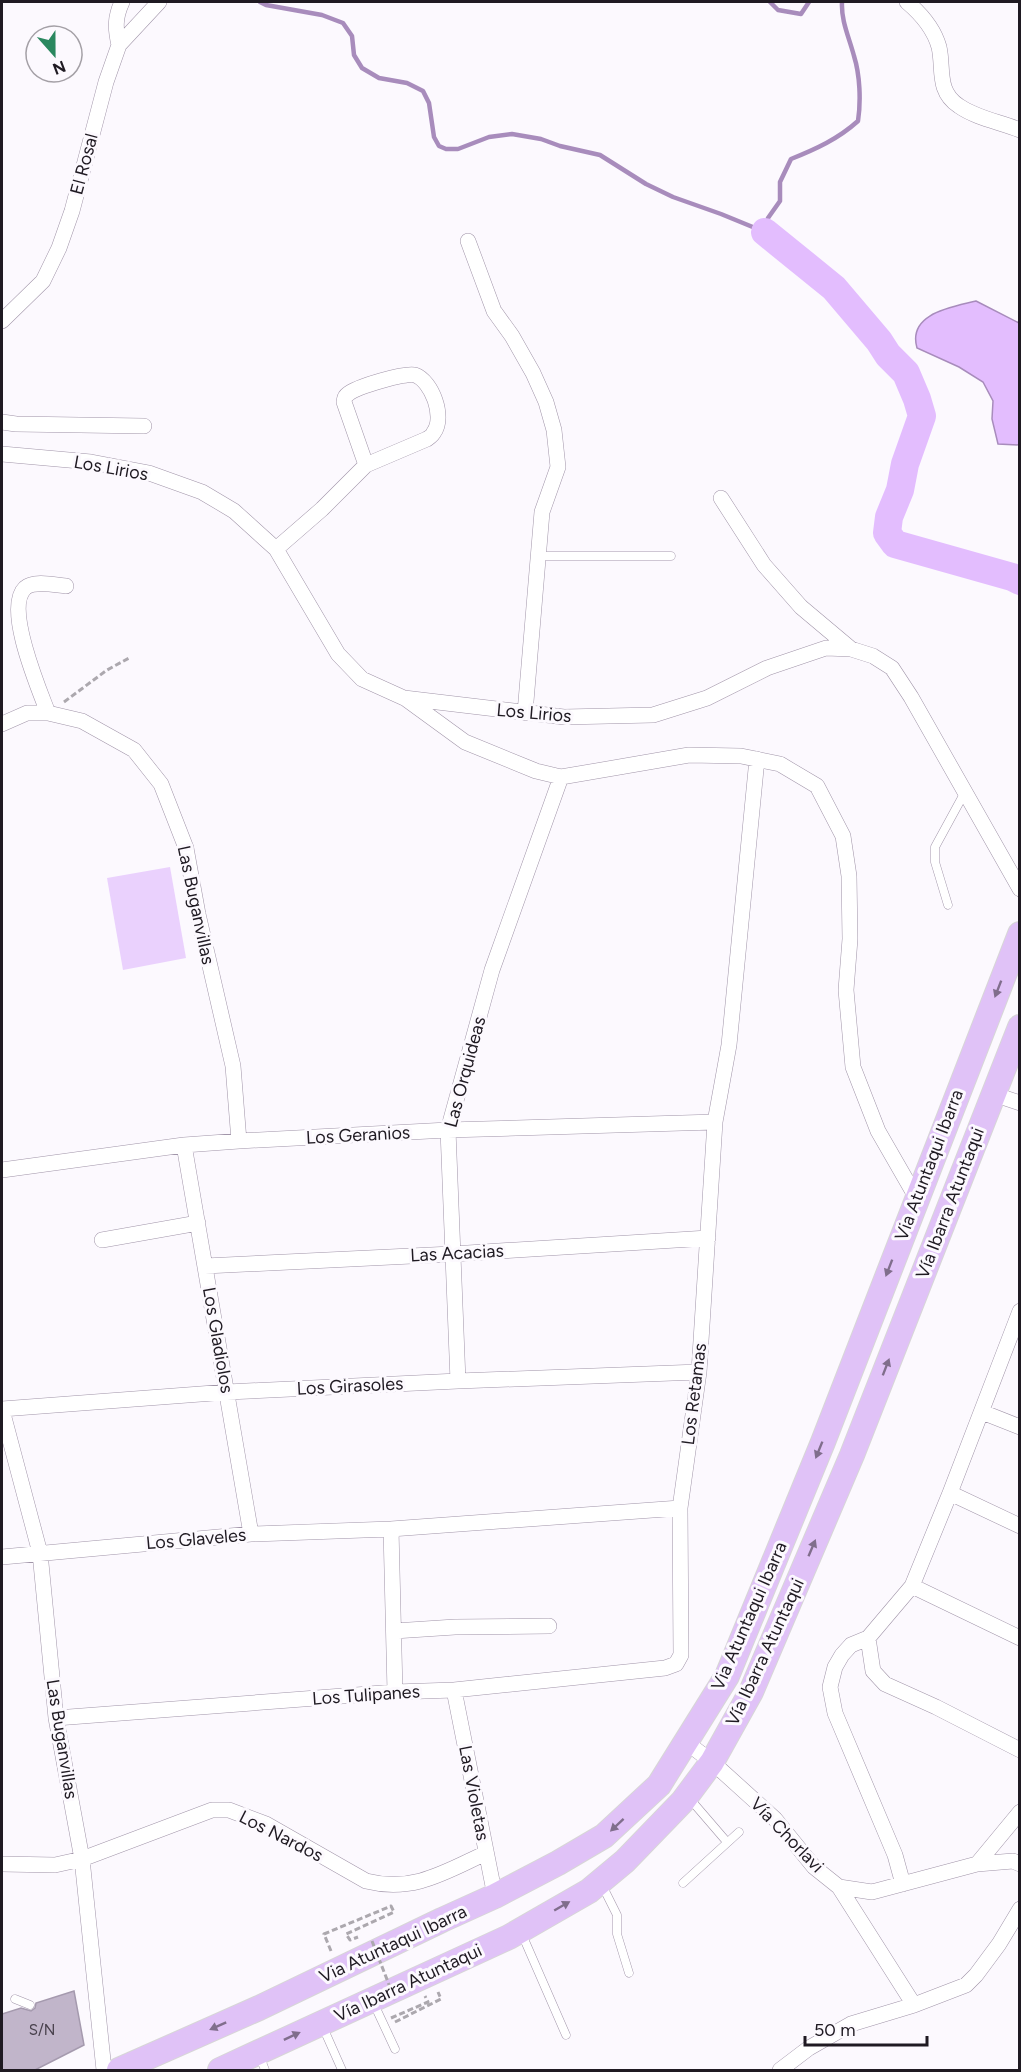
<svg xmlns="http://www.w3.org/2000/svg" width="1021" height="2072" font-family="Figtree,sans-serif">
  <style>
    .green { fill: #ead1fd }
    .water { fill: #e3bdfe; stroke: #a88cbc; stroke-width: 1.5 }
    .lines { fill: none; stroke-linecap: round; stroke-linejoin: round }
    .stream { stroke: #a88cbc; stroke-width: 4.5 }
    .river { stroke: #e3bdfe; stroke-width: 28 }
    .building { fill: #c1b5ca; stroke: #a59aae; stroke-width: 1.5 }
    .service-casing { stroke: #a195a9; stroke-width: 9 }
    .minor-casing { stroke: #a195a9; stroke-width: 16 }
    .trunk-casing { stroke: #d7d6d7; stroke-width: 26 }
    .path { stroke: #aca8ae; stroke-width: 3; stroke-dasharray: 6 3; stroke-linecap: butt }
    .service { stroke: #fff; stroke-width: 8 }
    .minor { stroke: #fff; stroke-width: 15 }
    .trunk { stroke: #e0c2f7; stroke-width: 24 }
    .path-bridge { stroke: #aca8ae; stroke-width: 3; stroke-dasharray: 6 3; stroke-linecap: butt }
    .oneway { fill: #806e8c }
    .labels { text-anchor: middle; stroke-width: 6; stroke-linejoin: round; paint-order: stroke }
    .number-label { font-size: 15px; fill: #48414c }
    .street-label { font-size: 18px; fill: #1f1a22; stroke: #fcf9fe }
  </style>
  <rect width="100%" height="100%" fill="#fcf9fe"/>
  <path class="green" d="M170 867 186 958 123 970 107 878Z"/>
  <path class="water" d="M976 301 1019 323V445L998 444 992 419 993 401 983 382 959 367 917 348C907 313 953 307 976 301Z"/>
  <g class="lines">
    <path class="stream" d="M260 2 266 5 322 15 343 23 352 36 354 55 362 68 379 78 407 83 423 91 429 103 434 137 439 146 446 149H458L489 137 512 134 541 139 560 146 600 155 646 184 673 197 721 214 765 232 768 218 780 201V182L791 159C816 149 838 139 858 121 861 101 860 75 854 56 849 37 841 21 842 2
      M770 2 778 10 801 14 809 2"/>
    <path class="river" d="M765 232 834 288 879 341 888 355 906 373 917 399 922 416 905 464 900 490 889 517 887 533 895 544 1012 577 1020 581"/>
  </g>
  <path class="building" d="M74 1991 84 2045 35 2070H2V2014L21 2008 31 2011 35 2008 36 2003Z"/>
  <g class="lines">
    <g class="service-casing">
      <path id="service" d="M538 556H671
        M948 905 935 862V847L965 792
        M690 1799 727 1842
        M683 1883 739 1832
        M602 1885 617 1915V1934L629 1973
        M521 1932 566 2035
        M15 1999 30 2005
        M374 2004 395 2049
        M322 2025 342 2070
        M260 2057 265 2070"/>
    </g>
    <g class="minor-casing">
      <path id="minor" d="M907 2C920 13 934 29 939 47 944 68 936 91 959 106 976 118 1000 122 1020 130
        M119 45C115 28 115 17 122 2
        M468 241 494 311 512 336 533 373 546 402 554 430 558 467 542 512 525 713
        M2 321 43 281 59 248 72 211 106 82 119 45 159 2
        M2 422 16 424 144 426
        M2 454 91 462 149 473 202 492 234 511 276 549 338 654 362 679 404 698 564 717 653 715 707 698 767 668 826 648 851 649 873 656 892 668 911 697 1020 889
        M721 498 764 565 801 607 851 649
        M276 549 322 509 366 465 427 439C430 437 433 435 434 432 445 417 432 381 415 375 406 372 356 387 348 394 344 397 345 397 344 402L366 465
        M406 699 465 742 536 771 561 777 689 755 741 756 780 764 817 786 843 836 849 876 850 939 846 990 853 1067 878 1131 916 1197
        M48 713C39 689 4 608 25 588 34 580 55 585 66 586
        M2 724 27 713H48L82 721 134 750 161 784 186 848 198 914 233 1066 239 1141
        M993 1094 1020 1103
        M184 1145 251 1534
        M2 1170 184 1145 239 1141 448 1130 715 1122
        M102 1240 198 1223
        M205 1266 452 1254 708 1238
        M458 1381 448 1130 492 970 561 777
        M2 1409 227 1392 458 1381 699 1372
        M2 1410 40 1553 56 1718 82 1859 104 2070
        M982 1412 1020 1427
        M950 1493 1020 1526
        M391 1529 395 1692
        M2 1557 251 1534 391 1529 680 1508
        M912 1586 1020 1638
        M394 1631 455 1627 549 1626
        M868 1638 873 1671 885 1684 936 1707 1020 1750
        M454 1690 495 1896
        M56 1718 395 1692 454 1690 665 1668 676 1664 681 1655 680 1508 699 1372 715 1122 729 1045 757 759
        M686 1742 712 1762 775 1819 814 1867 839 1887 872 1892 977 1864 1020 1812
        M2 1864 55 1865 82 1859 212 1810H229L266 1824 366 1881C413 1893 445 1872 486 1853
        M977 1864 1013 1861 1020 1864
        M903 1884 895 1855 835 1713 830 1687 835 1667 842 1655 851 1645 868 1638 912 1586 950 1493 1020 1311
        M839 1887 914 2005
        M780 2070 809 2048 851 2024 914 2005 966 1985 976 1975 999 1944 1020 1909"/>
    </g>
    <g class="trunk-casing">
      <path id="trunk" d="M119 2070 259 2008 442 1920 495 1896 558 1863 604 1836 659 1785 727 1676 823 1442 1020 934
        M220 2070 509 1937 589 1891 625 1861 683 1801 712 1762 751 1692 852 1455 1020 1027"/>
    </g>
    <path class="path" d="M64 702 107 670 131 657
      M331 1951 324 1934 391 1906 394 1912 346 1934 350 1940 358 1937
      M391 2018 428 2002 425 1996
      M395 2022 441 1999 438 1992"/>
    <use href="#service" class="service"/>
    <use href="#minor" class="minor"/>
    <use href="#trunk" class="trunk"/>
    <path class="path-bridge" d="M372 1941 395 2000"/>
  </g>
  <defs><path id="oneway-solid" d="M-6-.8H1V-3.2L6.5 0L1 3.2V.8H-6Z" transform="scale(1.5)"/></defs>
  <g class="oneway">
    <use href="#oneway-solid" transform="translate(998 989) rotate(111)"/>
    <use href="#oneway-solid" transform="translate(889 1268) rotate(111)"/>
    <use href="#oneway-solid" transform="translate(886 1367) rotate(-69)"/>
    <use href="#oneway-solid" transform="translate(819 1450) rotate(112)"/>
    <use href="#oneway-solid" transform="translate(812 1548) rotate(-67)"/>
    <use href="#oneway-solid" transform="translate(617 1825) rotate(137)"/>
    <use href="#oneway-solid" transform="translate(562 1906) rotate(-30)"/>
    <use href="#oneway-solid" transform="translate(218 2026) rotate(156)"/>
    <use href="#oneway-solid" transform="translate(292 2036) rotate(-25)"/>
  </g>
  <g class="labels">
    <g class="number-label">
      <text x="42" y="2035">S/N</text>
    </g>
    <g class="street-label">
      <text transform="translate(84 164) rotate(-75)" y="6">El Rosal</text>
      <text transform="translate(111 468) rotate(10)" y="6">Los Lirios</text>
      <text transform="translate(534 713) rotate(5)" y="6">Los Lirios</text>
      <text transform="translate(196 905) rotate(78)" y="6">Las Buganvillas</text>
      <text transform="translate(465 1072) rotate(-75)" y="6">Las Orquideas</text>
      <text transform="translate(358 1135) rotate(-3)" y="6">Los Geranios</text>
      <text transform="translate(929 1165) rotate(-69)" y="6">Via Atuntaqui Ibarra</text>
      <text transform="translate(950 1203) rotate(-69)" y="6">Vía Ibarra Atuntaqui</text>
      <text transform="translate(457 1253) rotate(-3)" y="6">Las Acacias</text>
      <text transform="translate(218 1340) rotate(80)" y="6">Los Gladiolos</text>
      <text transform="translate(350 1386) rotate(-3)" y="6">Los Girasoles</text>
      <text transform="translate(694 1394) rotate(-83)" y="6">Los Retamas</text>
      <text transform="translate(196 1539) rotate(-5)" y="6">Los Glaveles</text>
      <text transform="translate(749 1616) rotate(-66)" y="6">Via Atuntaqui Ibarra</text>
      <text transform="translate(765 1652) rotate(-65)" y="6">Vía Ibarra Atuntaqui</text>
      <text transform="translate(366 1695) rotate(-4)" y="6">Los Tulipanes</text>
      <text transform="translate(62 1739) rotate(81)" y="6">Las Buganvillas</text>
      <text transform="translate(474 1793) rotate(79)" y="6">Las Violetas</text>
      <text transform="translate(787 1835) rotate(46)" y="6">Vía Chorlavi</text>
      <text transform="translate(281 1836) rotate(27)" y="6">Los Nardos</text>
      <text transform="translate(393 1944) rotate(-25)" y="6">Via Atuntaqui Ibarra</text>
      <text transform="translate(408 1983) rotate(-25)" y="6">Vía Ibarra Atuntaqui</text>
    </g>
  </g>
  <rect width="1021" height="2072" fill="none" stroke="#1f1a22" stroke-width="6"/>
  <g transform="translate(54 54) rotate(159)"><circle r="28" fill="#fcf9fe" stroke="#a4a0a6" stroke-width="1.5"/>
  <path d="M0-4.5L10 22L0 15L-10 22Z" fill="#2a885f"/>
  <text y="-9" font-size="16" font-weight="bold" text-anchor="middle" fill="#1f1a22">N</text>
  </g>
  <path d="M805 2036v9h122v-9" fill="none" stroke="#1f1a22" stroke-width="3"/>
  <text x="814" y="2036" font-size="18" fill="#1f1a22" stroke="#fcf9fe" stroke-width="4.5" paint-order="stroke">50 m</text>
</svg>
